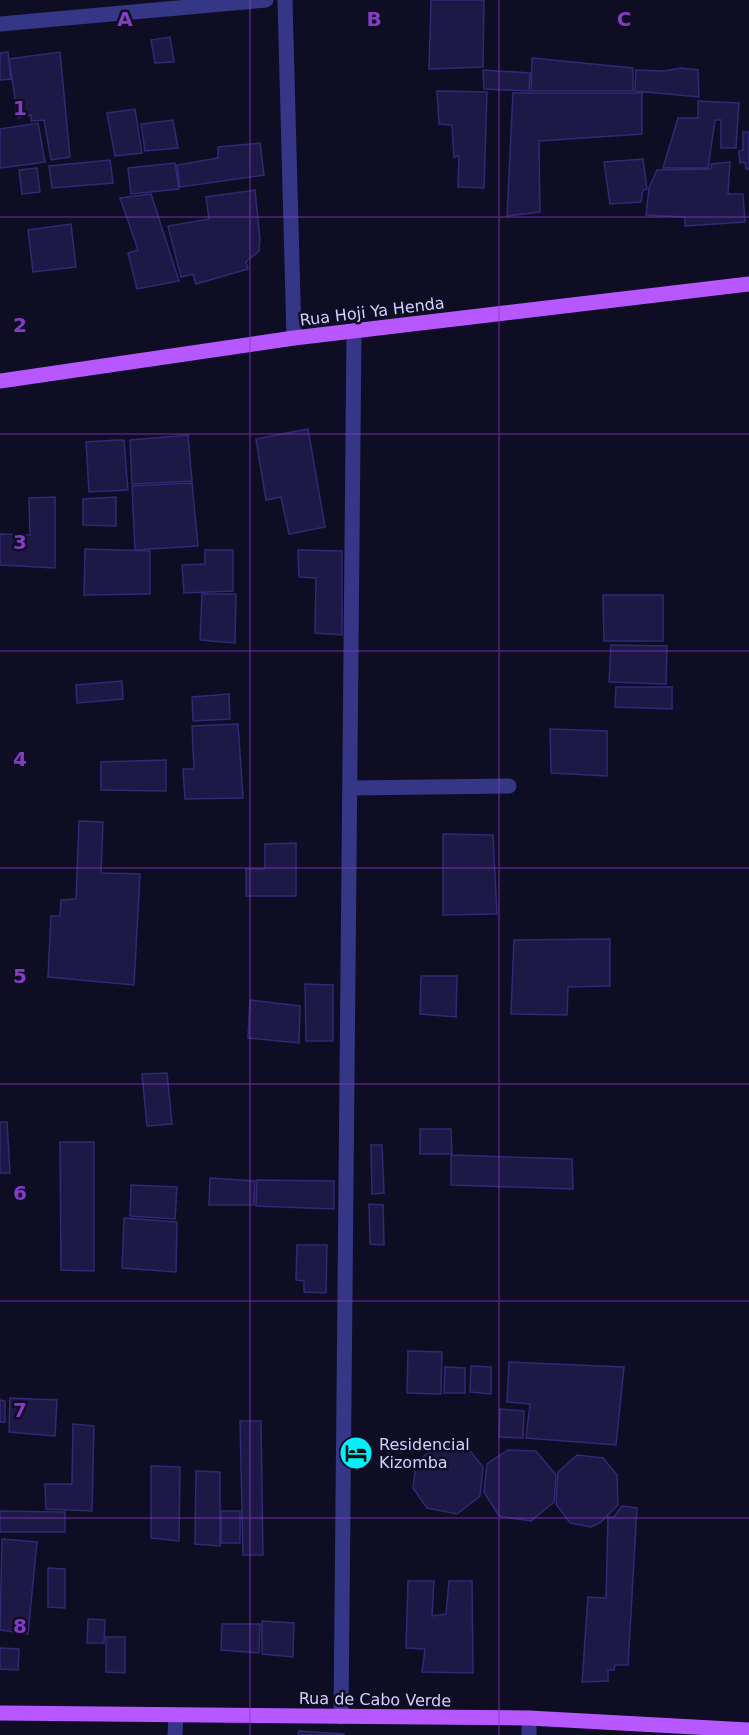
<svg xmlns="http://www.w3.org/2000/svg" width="749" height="1735" font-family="'DejaVu Sans',sans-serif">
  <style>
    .building { fill: #1e1846; stroke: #332873; stroke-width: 1.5 }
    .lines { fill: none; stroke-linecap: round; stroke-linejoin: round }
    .minor { stroke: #353786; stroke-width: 15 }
    .major { stroke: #b657ff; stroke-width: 15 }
    .grid { fill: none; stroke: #843cc5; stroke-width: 1.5; stroke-opacity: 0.55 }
    .labels { text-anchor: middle; stroke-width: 5; stroke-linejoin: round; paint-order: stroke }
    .street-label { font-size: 16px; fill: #d2d0ff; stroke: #0f0d24 }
    .poi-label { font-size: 16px; fill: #d2d0ff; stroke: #0f0d24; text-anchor: start }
    .grid-label { font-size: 20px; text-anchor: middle; font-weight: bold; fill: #843cc5; stroke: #0f0d24; stroke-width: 5; stroke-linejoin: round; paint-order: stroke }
  </style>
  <rect width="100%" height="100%" fill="#0f0d24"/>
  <path class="building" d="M431 0H484L483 67 429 69Z
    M170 37 174 62 155 63 151 40Z
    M8 52 11 79 0 80V53Z
    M60 52 70 157 51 160 44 120 31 121V115L18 118 9 59Z
    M532 58 633 68V91H531Z
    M681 68 698 70 699 97 635 91 636 70 664 71Z
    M483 70 530 73 529 91 484 89Z
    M437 91 487 92 484 188 458 187 459 156 454 157 452 125 439 124Z
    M513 93H642V134L539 141 540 212 507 216Z
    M698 101 739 103 736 148H721V120H715L708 168H663L678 118H698Z
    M135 109 142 153 115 156 107 113Z
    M173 120 178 148 145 151 141 124Z
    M38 123 45 162 0 168V129Z
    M743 132H749V169H746L745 162 740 163 739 151 743 150Z
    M260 143 264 175 180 187 177 165 218 158V147Z
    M643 159 647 189 643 190 641 202 610 204 604 162Z
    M110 160 113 183 52 188 49 166Z
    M730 162 728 194H743L745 222 685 226V217L646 215 649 188 657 170 711 169V164Z
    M175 163 179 189 131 194 128 168Z
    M37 168 40 192 22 194 19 170Z
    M255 190 260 239 259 251 246 262 248 269 196 284 193 274 181 277 168 226 209 219 206 197Z
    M151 194 179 281 137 289 128 253 138 250 120 198Z
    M71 224 76 267 33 272 28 230Z
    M308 429 325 527 289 534 281 497 266 500 256 439Z
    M188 435 192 481 132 484 130 440Z
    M117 440H124L128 490 89 492 86 442Z
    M192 483 198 546 135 550 132 486Z
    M55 497V568L0 565V534L30 535 29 498Z
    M116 497V526L83 525V499Z
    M85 549 150 551V594L84 595Z
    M205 550H233V591L184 593 182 565 205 564Z
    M298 550 342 551V635L315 633 316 578 299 577Z
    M202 594H236L235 643 200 640Z
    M603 595H663V641H604Z
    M611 645 667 646 666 684 609 682Z
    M122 681 123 699 77 703 76 685Z
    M616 687H672V709L615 707Z
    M229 694 230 719 193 721 192 697Z
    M238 724 243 798 185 799 183 769H194L192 726Z
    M550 729 607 731V776L551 773Z
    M166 760V791L101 790V762Z
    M79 821 103 822 101 873 140 874 134 985 48 977 51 916H60L61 900 76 899Z
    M443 834 493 835 497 914 443 915Z
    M296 843V896H246V869H265V844Z
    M610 939V986L568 987 567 1015 511 1014 514 940Z
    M421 976H457L456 1017 420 1014Z
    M305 984 333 985V1041H306Z
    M250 1000 300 1006 299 1043 248 1038Z
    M167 1073 172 1124 147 1126 142 1074Z
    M0 1122H7L10 1173H0Z
    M420 1129H451L452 1154H420Z
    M60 1142H94V1271L61 1270Z
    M371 1145H382L384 1193 372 1194Z
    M451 1155 572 1159 573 1189 451 1185Z
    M210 1178 255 1181 254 1205H209Z
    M257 1180 334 1181V1209L256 1206Z
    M131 1185 177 1187 175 1219 130 1216Z
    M369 1204 383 1205 384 1245 370 1244Z
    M124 1218 177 1222 176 1272 122 1268Z
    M297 1245H327L326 1293 304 1292V1281L296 1280Z
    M408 1351 442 1352 441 1394 407 1393Z
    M509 1362 624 1367 616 1445 526 1438 530 1404 507 1402Z
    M471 1366 491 1367V1394L470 1392Z
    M445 1367 465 1368V1393H444Z
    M10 1398 57 1400 55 1436 9 1432Z
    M0 1400 5 1401V1422H0Z
    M500 1409 524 1411 523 1438 499 1437Z
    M240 1421H261L263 1555H243Z
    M73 1424 94 1426 92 1511 46 1509 45 1484H72Z
    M439 1445 467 1447 483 1467 480 1496 457 1514 427 1508 413 1488 416 1462Z
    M508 1450 536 1451 556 1475 554 1502 531 1521 499 1516 484 1492 487 1464Z
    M577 1455 603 1458 617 1475 618 1505 601 1522 591 1527 570 1523 556 1504 558 1472Z
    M151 1466 180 1467 179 1541 151 1538Z
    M196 1471 220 1472V1546L195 1544Z
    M622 1506 637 1508 628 1665H615L614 1670H608V1681L582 1682 588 1597 606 1598 608 1517H614Z
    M0 1511 65 1512V1532H0Z
    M221 1511H240V1543H221Z
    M2 1539 37 1542 28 1634 0 1630Z
    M48 1568 65 1569V1608L48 1607Z
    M408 1581H434L432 1616 446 1614 449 1581H472L473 1673 422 1672 425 1649 406 1648Z
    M88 1619 105 1620 104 1643H87Z
    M262 1621 294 1623 293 1657 262 1654Z
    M222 1624H260L259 1653 221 1650Z
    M106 1637H125V1673L106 1672Z
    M0 1648 19 1649 18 1670 0 1669Z
    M299 1731 344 1734V1735H298Z"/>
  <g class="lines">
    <path class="minor" d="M285 0 294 338
      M0 24 266 0
      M350 788 509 786
      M341 1717 354 331
      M175 1735 176 1715
      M529 1735V1718"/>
    <path class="major" d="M0 381 294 338 749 284
      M0 1713 529 1718 749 1730"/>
  </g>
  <path class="grid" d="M250 0V1735M499 0V1735M0 217H749M0 434H749M0 651H749M0 868H749M0 1084H749M0 1301H749M0 1518H749"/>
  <defs>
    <g id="hotel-disc" transform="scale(1.725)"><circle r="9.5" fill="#00f1fb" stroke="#0f0d24"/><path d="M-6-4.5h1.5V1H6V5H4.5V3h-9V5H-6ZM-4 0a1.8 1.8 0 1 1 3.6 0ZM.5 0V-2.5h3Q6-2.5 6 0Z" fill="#111"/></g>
  </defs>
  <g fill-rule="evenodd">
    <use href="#hotel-disc" x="356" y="1453"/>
  </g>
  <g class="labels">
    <g class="street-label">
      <text transform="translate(372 311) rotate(-7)" y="6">Rua Hoji Ya Henda</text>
      <text transform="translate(375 1699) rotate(1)" y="6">Rua de Cabo Verde</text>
    </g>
    <g class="poi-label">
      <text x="379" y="1450">Residencial<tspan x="379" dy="18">Kizomba</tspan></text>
    </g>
  </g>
  <g class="grid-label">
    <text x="125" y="26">A</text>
    <text x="374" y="26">B</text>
    <text x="624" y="26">C</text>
    <text x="20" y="115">1</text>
    <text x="20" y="332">2</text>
    <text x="20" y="549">3</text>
    <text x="20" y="766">4</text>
    <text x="20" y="983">5</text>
    <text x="20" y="1200">6</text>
    <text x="20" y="1417">7</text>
    <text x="20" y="1633">8</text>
  </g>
</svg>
